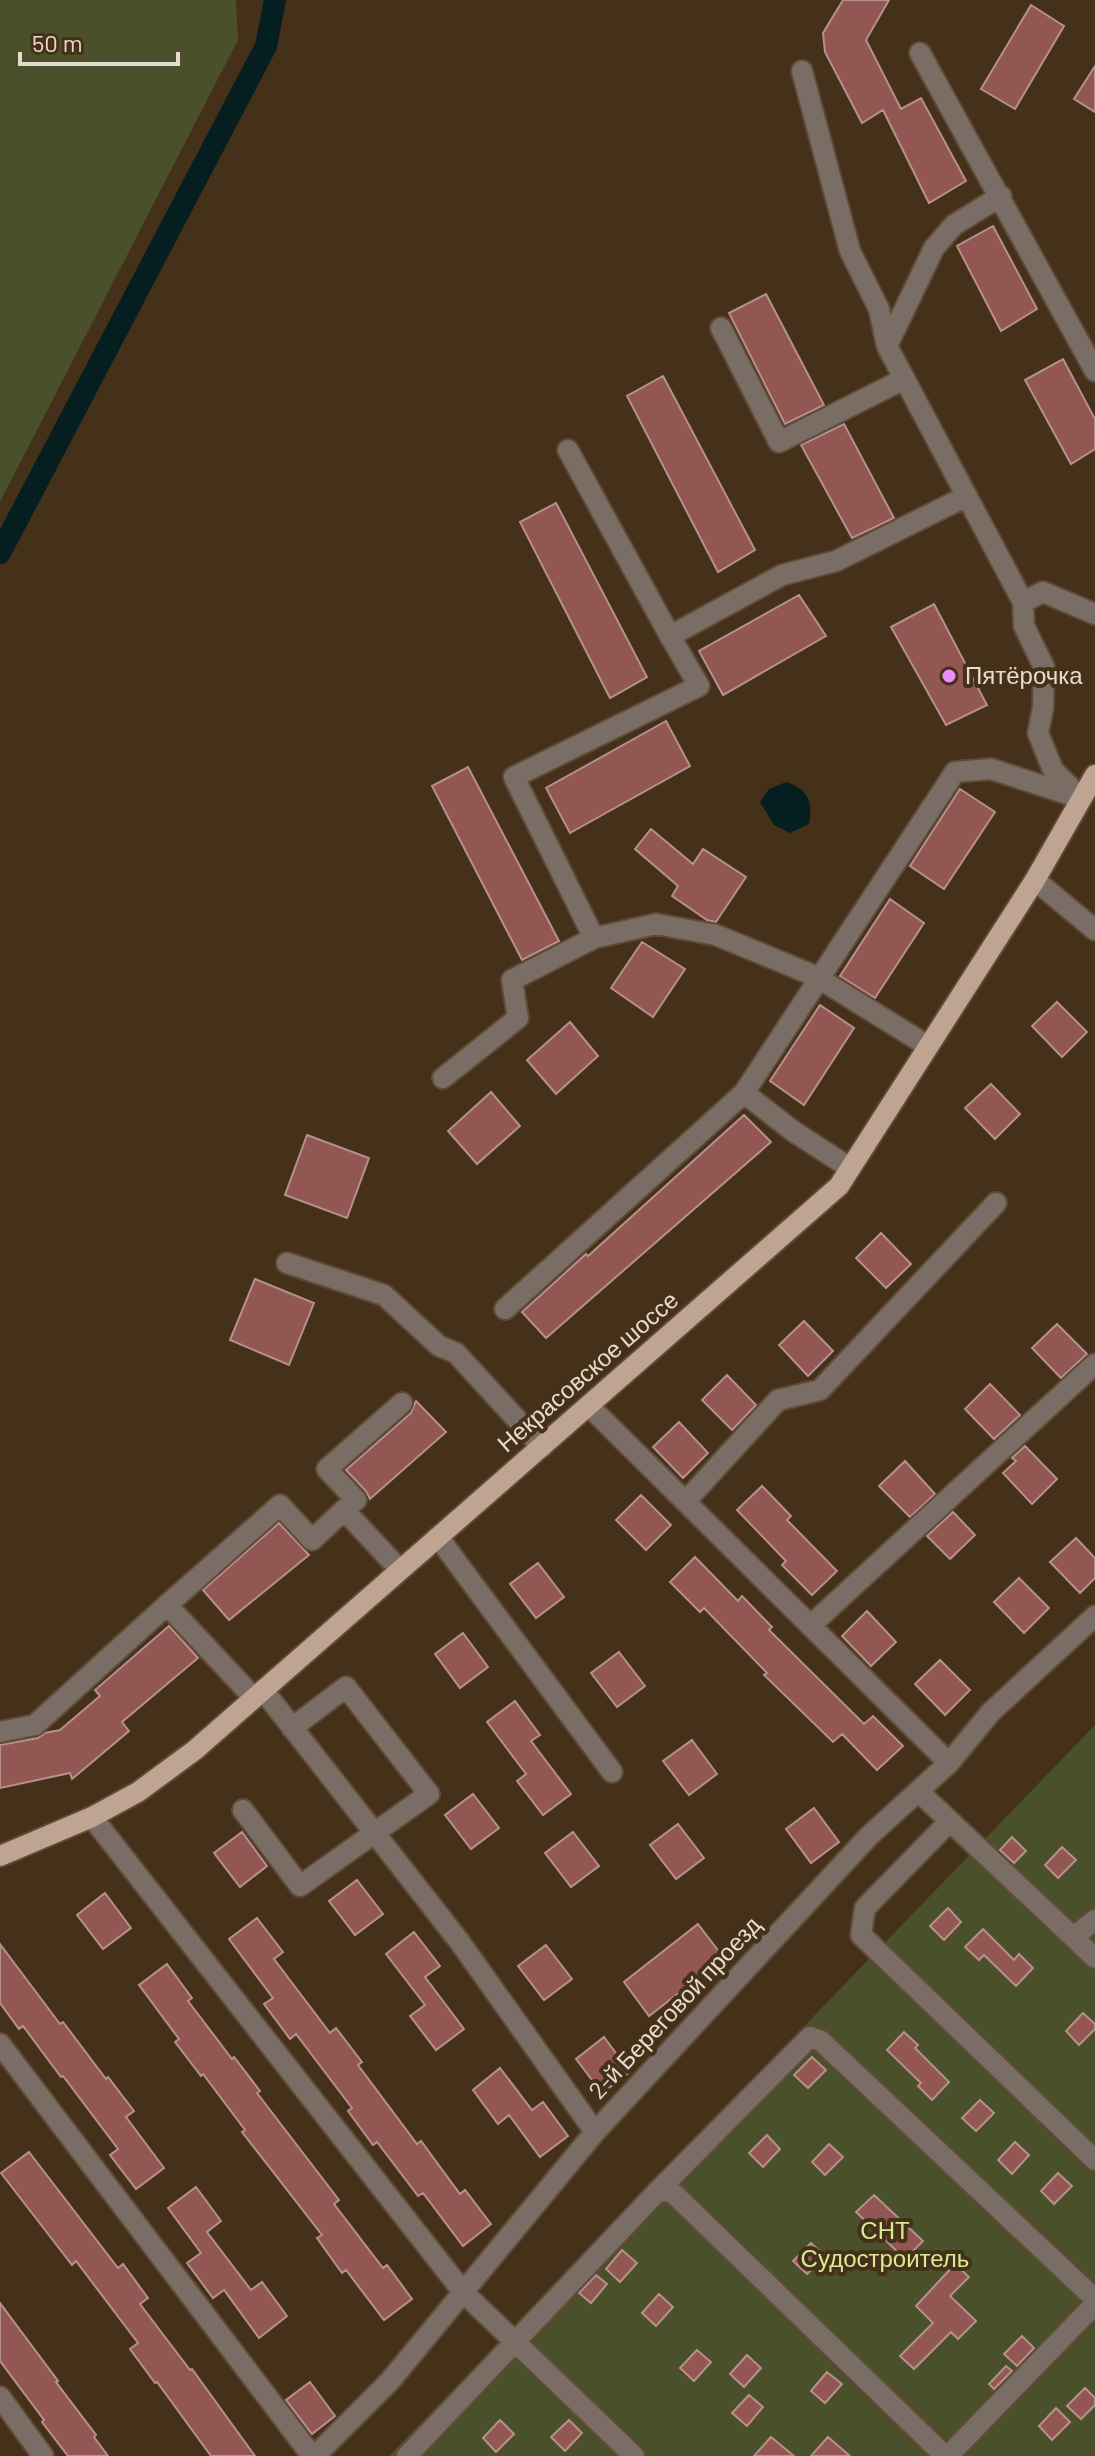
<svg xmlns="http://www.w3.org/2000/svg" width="1095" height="2456" font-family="Barlow,sans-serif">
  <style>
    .green { fill: #49502a }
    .water { fill: #051f20 }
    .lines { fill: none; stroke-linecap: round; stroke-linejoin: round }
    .canal { stroke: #051f20; stroke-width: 22 }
    .building { fill: #925753; stroke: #b6908c; stroke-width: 2 }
    .minor-casing { stroke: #5f4b36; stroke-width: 24 }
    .major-casing { stroke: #5f4b36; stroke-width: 24 }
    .minor { stroke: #7a6d65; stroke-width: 20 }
    .major { stroke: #bfa492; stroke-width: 20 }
    .poi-dot { fill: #ea8dfc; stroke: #453019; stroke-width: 3 }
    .labels { text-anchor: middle; stroke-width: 8; stroke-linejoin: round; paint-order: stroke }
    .poi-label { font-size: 24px; fill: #e8dbcd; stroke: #453019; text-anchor: start }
    .street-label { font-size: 24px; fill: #e8dbcd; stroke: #453019 }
    .park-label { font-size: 24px; fill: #d9e994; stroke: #453019 }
  </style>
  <rect width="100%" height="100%" fill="#453019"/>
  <path class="green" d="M0 0H236L238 40 0 502Z
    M1095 1725V2456H389Z"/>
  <path class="water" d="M786 782C808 789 813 802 809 824L790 833 774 825 760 802 769 789Z"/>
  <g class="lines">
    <path class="canal" d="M0 553 266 46 275 0"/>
  </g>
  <path class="building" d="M843 0H889L866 40 901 109 921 98 966 181 929 203 883 110 862 123 825 52 823 33Z
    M1031 5 1064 26 1015 109 981 89Z
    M1095 66V112L1074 99Z
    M993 226 1037 309 1001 331 957 246Z
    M766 294 824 405 785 424 729 313Z
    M1063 359 1095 419V449L1071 464 1025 380Z
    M663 376 755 550 718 572 627 396Z
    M844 424 894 518 852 538 801 445Z
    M556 503 647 677 610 698 520 522Z
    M799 595 826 636 723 695 699 651Z
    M934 604 987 705 946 725 891 627Z
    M666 721 690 766 570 833 546 788Z
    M468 767 559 941 522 960 432 786Z
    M960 789 995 812 944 889 910 866Z
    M651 829 693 864 703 849 746 877 716 922 707 920 672 896 678 886 635 849Z
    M890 899 924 923 875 998 840 976Z
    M642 942 685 969 653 1017 611 988Z
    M1057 1002 1087 1032 1062 1057 1032 1026Z
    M820 1005 854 1028 804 1105 770 1081Z
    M570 1022 598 1056 556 1094 527 1060Z
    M991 1084 1020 1114 995 1139 965 1108Z
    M491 1092 520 1126 477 1164 448 1131Z
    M744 1115 771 1142 546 1338 522 1312 586 1254 588 1256Z
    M307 1135 369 1158 347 1218 285 1195Z
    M881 1233 911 1264 886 1288 856 1258Z
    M255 1279 314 1303 289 1365 230 1340Z
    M804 1321 833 1351 808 1376 779 1345Z
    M1057 1324 1087 1354 1061 1378 1032 1348Z
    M727 1375 756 1405 732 1430 702 1400Z
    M990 1384 1020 1415 994 1439 965 1409Z
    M416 1401 446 1432 370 1499 366 1491 346 1470 411 1413Z
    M679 1422 708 1453 683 1478 653 1447Z
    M1025 1446 1057 1479 1032 1504 1003 1473 1016 1461 1012 1458Z
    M905 1461 935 1494 910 1517 879 1486Z
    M762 1486 791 1516 787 1520 837 1571 812 1595 782 1565 786 1561 737 1510Z
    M641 1495 671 1525 646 1550 616 1520Z
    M953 1512 975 1535 950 1559 927 1536Z
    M279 1523 309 1555 229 1620 203 1590Z
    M1076 1538 1095 1558V1578L1080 1593 1050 1562Z
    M695 1557 738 1601 742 1596 772 1627 769 1630 864 1724 873 1716 903 1746 877 1770 842 1734 833 1742 764 1675 767 1673 704 1608 700 1612 670 1582Z
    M538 1563 564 1597 536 1618 510 1584Z
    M1019 1578 1049 1608 1024 1633 994 1602Z
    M867 1611 896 1642 871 1666 842 1636Z
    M169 1626 198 1658 122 1722 129 1731 72 1779 70 1773 0 1788V1745L38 1738 45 1733 60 1730 100 1696 95 1690Z
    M463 1633 488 1667 460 1688 435 1654Z
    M619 1652 645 1686 617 1707 591 1673Z
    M940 1660 970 1690 945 1715 915 1684Z
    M515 1701 540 1735 531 1741 571 1794 543 1815 517 1781 526 1774 487 1722Z
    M692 1740 717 1774 689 1795 663 1761Z
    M473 1794 499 1828 471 1849 445 1815Z
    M814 1808 839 1842 811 1863 786 1829Z
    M678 1824 704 1858 676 1879 650 1845Z
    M242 1832 267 1866 240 1887 214 1853Z
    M573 1832 599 1866 571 1887 545 1853Z
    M1012 1837 1026 1851 1014 1863 1000 1850Z
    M1062 1847 1076 1860 1058 1878 1045 1865Z
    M357 1880 383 1914 355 1935 329 1901Z
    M105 1893 131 1928 103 1949 77 1915Z
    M948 1908 961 1922 944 1940 930 1926Z
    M257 1918 283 1952 274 1959 330 2033 336 2028 362 2062 358 2065 417 2144 421 2141 460 2194 465 2190 491 2224 463 2246 423 2193 418 2196 377 2142 373 2145 348 2111 352 2108 296 2034 290 2039 264 2004 273 1998 229 1939Z
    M698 1924 724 1958 649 2016 624 1982Z
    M983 1929 1014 1960 1019 1954 1033 1968 1016 1986 984 1955 979 1960 965 1947Z
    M414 1932 440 1966 425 1977 464 2029 436 2050 410 2016 425 2005 386 1954Z
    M0 1944 60 2024 63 2022 106 2079 108 2077 134 2111 126 2117 164 2168 136 2189 110 2155 118 2149 63 2076 61 2077 23 2026 19 2029 0 2003Z
    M546 1945 572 1979 544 2000 518 1966Z
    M167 1964 192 1998 188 2001 232 2059 234 2057 260 2091 257 2093 339 2200 334 2204 383 2268 387 2265 412 2299 384 2320 346 2270 342 2273 317 2238 322 2235 242 2132 245 2130 203 2074 201 2076 175 2042 179 2039 139 1985Z
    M1083 2013 1095 2024V2029L1079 2045 1066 2031Z
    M904 2032 918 2045 915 2048 949 2082 932 2100 918 2086 921 2083 887 2050Z
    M604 2037 630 2072 602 2093 576 2059Z
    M812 2057 826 2070 808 2088 794 2075Z
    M500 2068 532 2110 543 2102 568 2136 540 2157 509 2115 498 2124 473 2090Z
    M980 2100 994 2113 976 2131 962 2118Z
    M767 2135 780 2149 763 2167 749 2153Z
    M1015 2142 1029 2155 1012 2174 998 2160Z
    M829 2144 843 2157 825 2175 812 2162Z
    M29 2152 118 2268 123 2264 148 2298 140 2304 190 2370 192 2369 255 2456H211L157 2382 155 2383 130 2349 138 2343 76 2261 72 2265 1 2173Z
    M1058 2173 1072 2186 1054 2204 1041 2191Z
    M196 2187 221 2221 207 2232 251 2290 262 2282 287 2316 259 2338 224 2290 213 2298 187 2263 201 2253 168 2208Z
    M874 2195 923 2241 905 2259 856 2212Z
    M811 2243 825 2256 807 2274 793 2261Z
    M622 2250 637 2263 620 2282 606 2269Z
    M955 2264 969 2277 950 2296 976 2321 958 2339 951 2332 914 2369 900 2356 933 2323 916 2306Z
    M596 2275 607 2284 591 2303 579 2293Z
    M659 2294 673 2307 656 2326 642 2313Z
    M0 2303 58 2381 56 2382 96 2435 94 2437 108 2456H68L42 2422 44 2420 0 2361Z
    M1022 2336 1034 2348 1017 2366 1004 2354Z
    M697 2350 711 2362 694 2381 680 2368Z
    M747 2355 761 2368 744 2387 730 2374Z
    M1006 2366 1012 2371 994 2389 989 2384Z
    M827 2372 842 2384 825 2403 811 2391Z
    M310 2382 335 2416 312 2434 286 2400Z
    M1085 2388 1095 2398V2405L1081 2419 1067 2406Z
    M749 2395 763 2407 747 2426 732 2413Z
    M1056 2408 1070 2422 1052 2440 1039 2426Z
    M500 2420 514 2434 496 2452 483 2438Z
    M569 2420 582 2433 565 2451 551 2437Z
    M771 2437 794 2456H754Z
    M828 2437 850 2456H811Z"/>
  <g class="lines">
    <g class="minor-casing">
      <path id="minor" d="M920 53 1095 371
        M802 71 850 251 879 309 887 346 1023 602 1024 626 1044 667 1043 708 1038 733 1053 770 1081 798
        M721 328 779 442 904 379
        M887 346 934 248 954 225 1001 196
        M568 450 670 636
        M1023 602 1043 592 1095 614
        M1035 880 1095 930
        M594 938 656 924 716 935 815 976 928 1046
        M443 1078 518 1018 512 980 594 938 514 777 699 686 670 636 782 575 836 561 967 496
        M744 1093 955 772 991 769 1077 797
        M287 1263 384 1295 439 1346 456 1353 542 1447
        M505 1309 744 1093 793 1131 850 1168
        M589 1406 949 1763
        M686 1501 778 1400 820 1390 996 1203
        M438 1537 612 1772
        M400 1570 344 1510 356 1500 327 1469 402 1403
        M167 1605 280 1505 312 1540 344 1510
        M811 1625 1095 1364
        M263 1690 459 1941 595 2132
        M0 1732 35 1725 167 1605 254 1698
        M918 1791 1073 1937 1095 1920
        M243 1810 300 1886 429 1794 346 1687 292 1728
        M92 1817 463 2292 634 2456
        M950 1821 865 1908 861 1935 1095 2160
        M1073 1937 1095 1958
        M0 2044 312 2456
        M657 2192 810 2037 821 2041 1095 2299
        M0 2397 43 2456
        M315 2456 390 2381 595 2132 869 1836 949 1763 991 1712 1095 1616
        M407 2456 657 2192 671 2191 945 2456
        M948 2456 1095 2304"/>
    </g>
    <g class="major-casing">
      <path id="major" d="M0 1856 92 1817 138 1792 195 1750 839 1186 1035 880 1095 775"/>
    </g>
    <use href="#minor" class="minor"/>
    <use href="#major" class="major"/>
  </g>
  <circle class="poi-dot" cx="949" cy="676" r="8"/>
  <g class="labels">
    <g class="poi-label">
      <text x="965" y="684">Пятёрочка</text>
    </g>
    <g class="street-label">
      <text transform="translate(588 1372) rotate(-41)" y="8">Некрасовское шоссе</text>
      <text transform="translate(675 2008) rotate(-47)" y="8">2-й Береговой проезд</text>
    </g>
    <g class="park-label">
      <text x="885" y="2239">СНТ<tspan x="885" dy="28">Судостроитель</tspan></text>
    </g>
  </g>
  <path d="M20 52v12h158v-12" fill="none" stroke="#e8dbcd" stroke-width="4"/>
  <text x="32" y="52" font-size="24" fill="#e8dbcd" stroke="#453019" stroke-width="6" paint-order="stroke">50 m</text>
</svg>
